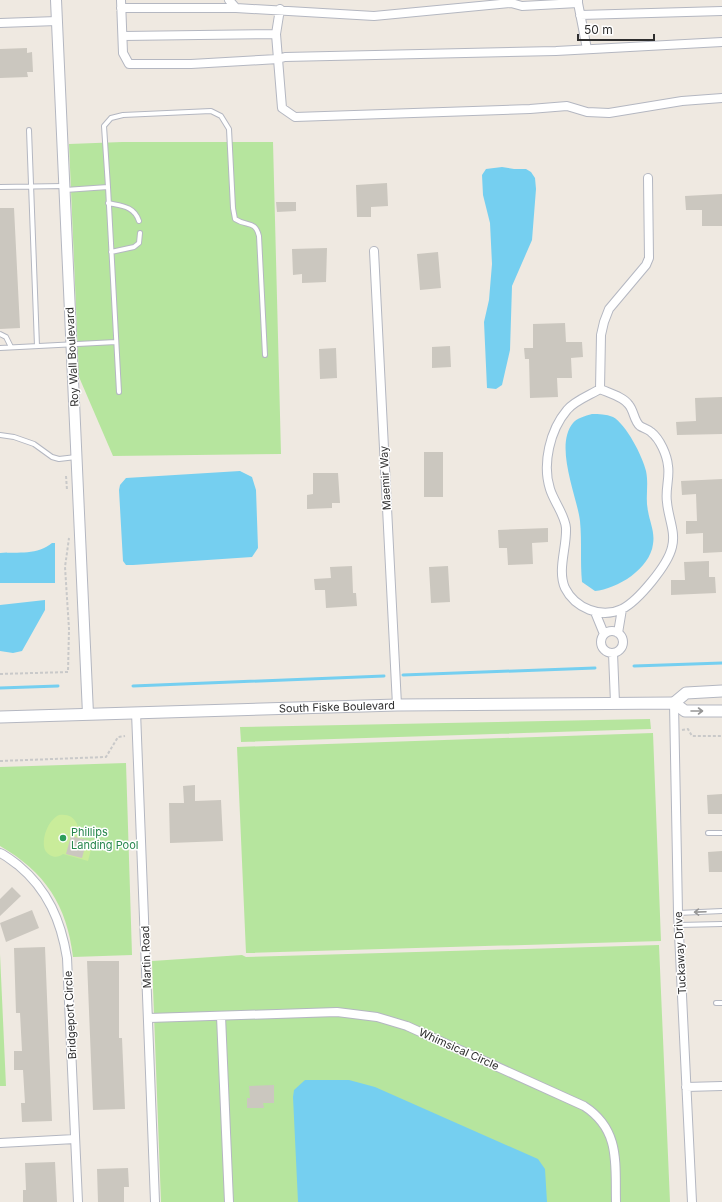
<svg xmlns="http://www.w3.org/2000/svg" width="722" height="1202" font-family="Inter,sans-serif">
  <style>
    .green { fill: #b6e59e }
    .pitch { fill: #c9ec9a }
    .water { fill: #75cff0 }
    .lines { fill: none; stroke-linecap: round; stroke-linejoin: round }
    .stream { stroke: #75cff0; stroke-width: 3 }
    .building { fill: #cbc7bf }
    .service-casing { stroke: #b4b7c1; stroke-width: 6 }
    .minor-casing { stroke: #b4b7c1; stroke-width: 10 }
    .tertiary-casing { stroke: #b4b7c1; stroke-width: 12 }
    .secondary-casing { stroke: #b4b7c1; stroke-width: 13 }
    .path { stroke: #c9c9c9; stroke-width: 2; stroke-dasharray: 3 2; stroke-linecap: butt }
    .service { stroke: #fff; stroke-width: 4 }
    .minor { stroke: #fff; stroke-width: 8 }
    .tertiary { stroke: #fff; stroke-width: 10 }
    .secondary { stroke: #fff; stroke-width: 11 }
    .oneway { stroke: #969696 }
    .leisure-dot { fill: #2e9e5b; stroke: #fff; stroke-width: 1.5 }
    .labels { text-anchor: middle; stroke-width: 3; stroke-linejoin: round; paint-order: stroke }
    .street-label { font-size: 11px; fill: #2e2e2e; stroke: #fff }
    .leisure-label { font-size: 11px; fill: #27864d; stroke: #fff; text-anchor: start }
  </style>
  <rect width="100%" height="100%" fill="#efe9e1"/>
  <path class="green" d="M122 142H273L281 454 113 456 79 377 69 144Z
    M650 719 651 729 241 742 240 727Z
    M653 733 661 941 246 953 237 747Z
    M126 763 132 955 73 957C67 905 45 872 0 846V767Z
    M659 945 670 1202H161L152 961 242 955 246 957Z
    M0 954 6 1086H0Z"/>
  <path class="pitch" d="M59 815C77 813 77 826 83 839L93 842 88 861 63 854C57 859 49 857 45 850 41 839 48 820 59 815Z"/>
  <path class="water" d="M502 167 514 169H526L531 172 535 178 536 189 532 240 512 286 510 350 502 385 496 389 487 388 484 322 489 300 492 264 490 223 483 195 482 175 486 169Z
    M592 414C599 414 606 414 613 417 626 424 643 457 646 471 649 485 645 498 648 511 650 523 655 532 653 544 650 569 617 589 595 591L582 582C580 562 582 542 580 521 577 496 554 446 573 423 577 418 585 416 592 414Z
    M240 471 252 477 256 490 258 548 252 557 133 565H126L123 561 119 490 120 485 126 478Z
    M52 543H55V583H0V553C18 552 38 555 52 543Z
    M45 600V610L22 651 13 653 0 651V605Z
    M305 1080H349L375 1087 538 1159 545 1169 547 1202H298L293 1097 294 1090Z"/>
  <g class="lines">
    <path class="stream" d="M634 666 722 663
      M403 675 595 668
      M133 686 384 676
      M0 688 58 686"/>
  </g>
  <path class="building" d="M27 48V53L32 52 33 72H27L28 77 0 78V49Z
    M387 183 388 206 371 207V217H357L356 185Z
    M722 194V226H702V210H686L685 196Z
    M276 202H296V211L277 212Z
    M0 208H14L20 328 0 329Z
    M327 248 326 282 302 283V274L293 275 292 249Z
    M438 252 441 288 420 290 417 254Z
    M565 323 566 342H582L583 357 571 358 572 378H557L558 397 530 398 529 359H525L524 348H533V324Z
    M450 346 451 367 432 368V347Z
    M336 348 337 378 320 379 319 349Z
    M722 397V434L677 435 676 422 696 421 695 398Z
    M424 452H443V497H424Z
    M313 473H338L340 503H332V508L307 509V495L313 494Z
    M722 479V552L703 553V533L686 534V521H697L696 494 682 495 681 481Z
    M548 528V542L532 543 533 564 508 565 507 548H499L498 530Z
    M709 561V577H715L716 593 671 595V580H685L684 562Z
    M352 566 353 593H356L357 606 326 608 325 590H315L314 579 331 578 330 567Z
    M448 566 450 602 431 603 429 567Z
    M195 785V801L221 800 223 841 170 843 169 803H184L183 786Z
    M722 794V814H708L707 795Z
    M71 836 87 840 82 858 66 854Z
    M722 851V872H709L708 852Z
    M12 887 21 896 0 916V899Z
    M32 910 39 928 6 942 0 923Z
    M45 947 52 1121 22 1122 21 1103H25L23 1070H14V1051H22L20 1013H16L14 948Z
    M87 961H119V1038H122L125 1109 93 1110Z
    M274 1085V1103H263L264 1108H247V1098H250L249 1086Z
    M55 1162 57 1202H23V1190H26L25 1163Z
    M128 1168 129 1187H124V1202H98L97 1169Z"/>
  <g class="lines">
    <g class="service-casing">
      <path id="service" d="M29 130 37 346
        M0 187 64 186
        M108 187 119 392
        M65 190 108 187 104 126 111 118 123 115 211 111 221 116 229 129 233 208 235 219C247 227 255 220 259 236L265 355
        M108 203C122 206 134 206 139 221
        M111 252 134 247 139 243 140 233
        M0 334 6 337 11 347
        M0 348 116 342
        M0 435 14 437 34 444 52 457 59 459 76 457
        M708 833H722
        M678 913 722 911
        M679 925 722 924
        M716 1003H722"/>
    </g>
    <g class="minor-casing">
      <path id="minor" d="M121 0 123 53 129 64H191L278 59 276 34 280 9
        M229 0 236 8 374 16 511 3 522 6 578 3V0
        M578 3 587 49
        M121 8H236
        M580 15 722 11
        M0 23 57 21
        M123 36 276 34
        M722 42 556 51 285 57 278 59 282 108 295 117 530 109 567 106 587 112 609 113 682 101 722 98
        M374 251 397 705
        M600 389C609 393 624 397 629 405 634 411 634 421 640 426 643 428 648 429 651 432 660 439 667 455 668 466 670 477 665 490 667 502 668 517 676 532 672 547 668 565 638 601 622 609 601 619 575 608 565 588 557 570 567 547 566 528 565 515 554 502 550 489 542 464 550 430 567 410 574 401 590 395 600 389Z
        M600 389 601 335 604 322 609 309 646 265 649 258 648 178
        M595 612 604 634
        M601 642a11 11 0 1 1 22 0a11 11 0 1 1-22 0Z
        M618 633 622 609
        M613 653 615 703
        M674 703 678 913 692 1202
        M136 712 155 1202
        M0 853C7 856 12 861 18 865 48 890 61 921 67 958L78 1202
        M221 1016 229 1202
        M149 1018 337 1012 377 1017 407 1026 584 1106C621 1130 615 1164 616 1202
        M686 1087 722 1086
        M0 1143 75 1139"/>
    </g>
    <g class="tertiary-casing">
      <path id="tertiary" d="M56 0 88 714"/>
    </g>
    <g class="secondary-casing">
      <g id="secondary">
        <path d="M674 703 686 693 722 691"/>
        <path id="s1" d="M0 717 397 705 674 703 685 711H722"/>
      </g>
    </g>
    <path class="path" d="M66 476 67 490
      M0 674 68 672 69 629 65 567 69 538
      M682 730 688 729 692 736H722
      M0 761 106 757 118 737 125 736"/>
    <use href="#service" class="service"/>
    <use href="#minor" class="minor"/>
    <use href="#tertiary" class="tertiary"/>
    <use href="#secondary" class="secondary"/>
  </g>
  <defs><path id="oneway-shaft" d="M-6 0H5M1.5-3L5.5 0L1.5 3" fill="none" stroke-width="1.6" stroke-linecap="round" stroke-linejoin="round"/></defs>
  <g class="oneway">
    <use href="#oneway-shaft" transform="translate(697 711)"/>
    <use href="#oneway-shaft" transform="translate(700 912) rotate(178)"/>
  </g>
  <circle class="leisure-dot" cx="63" cy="838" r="4"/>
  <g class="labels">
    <g class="street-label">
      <text transform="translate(72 357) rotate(-93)" y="4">Roy Wall Boulevard</text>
      <text transform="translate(385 478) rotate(-93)" y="4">Maemir Way</text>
      <text dy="4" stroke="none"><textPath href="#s1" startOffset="337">South Fiske Boulevard</textPath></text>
      <text transform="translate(680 953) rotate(-93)" y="4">Tuckaway Drive</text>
      <text transform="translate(146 957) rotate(-92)" y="4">Martin Road</text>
      <text transform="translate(70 1015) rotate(-93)" y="4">Bridgeport Circle</text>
      <text transform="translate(459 1049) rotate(24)" y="4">Whimsical Circle</text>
    </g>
    <g class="leisure-label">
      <text x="71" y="836">Phillips<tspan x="71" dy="13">Landing Pool</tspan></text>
    </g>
  </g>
  <path d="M578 34v6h76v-6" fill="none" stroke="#2e2e2e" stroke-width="2"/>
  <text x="584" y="34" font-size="12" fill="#2e2e2e" stroke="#ffffff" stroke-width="3" paint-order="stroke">50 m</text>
</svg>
